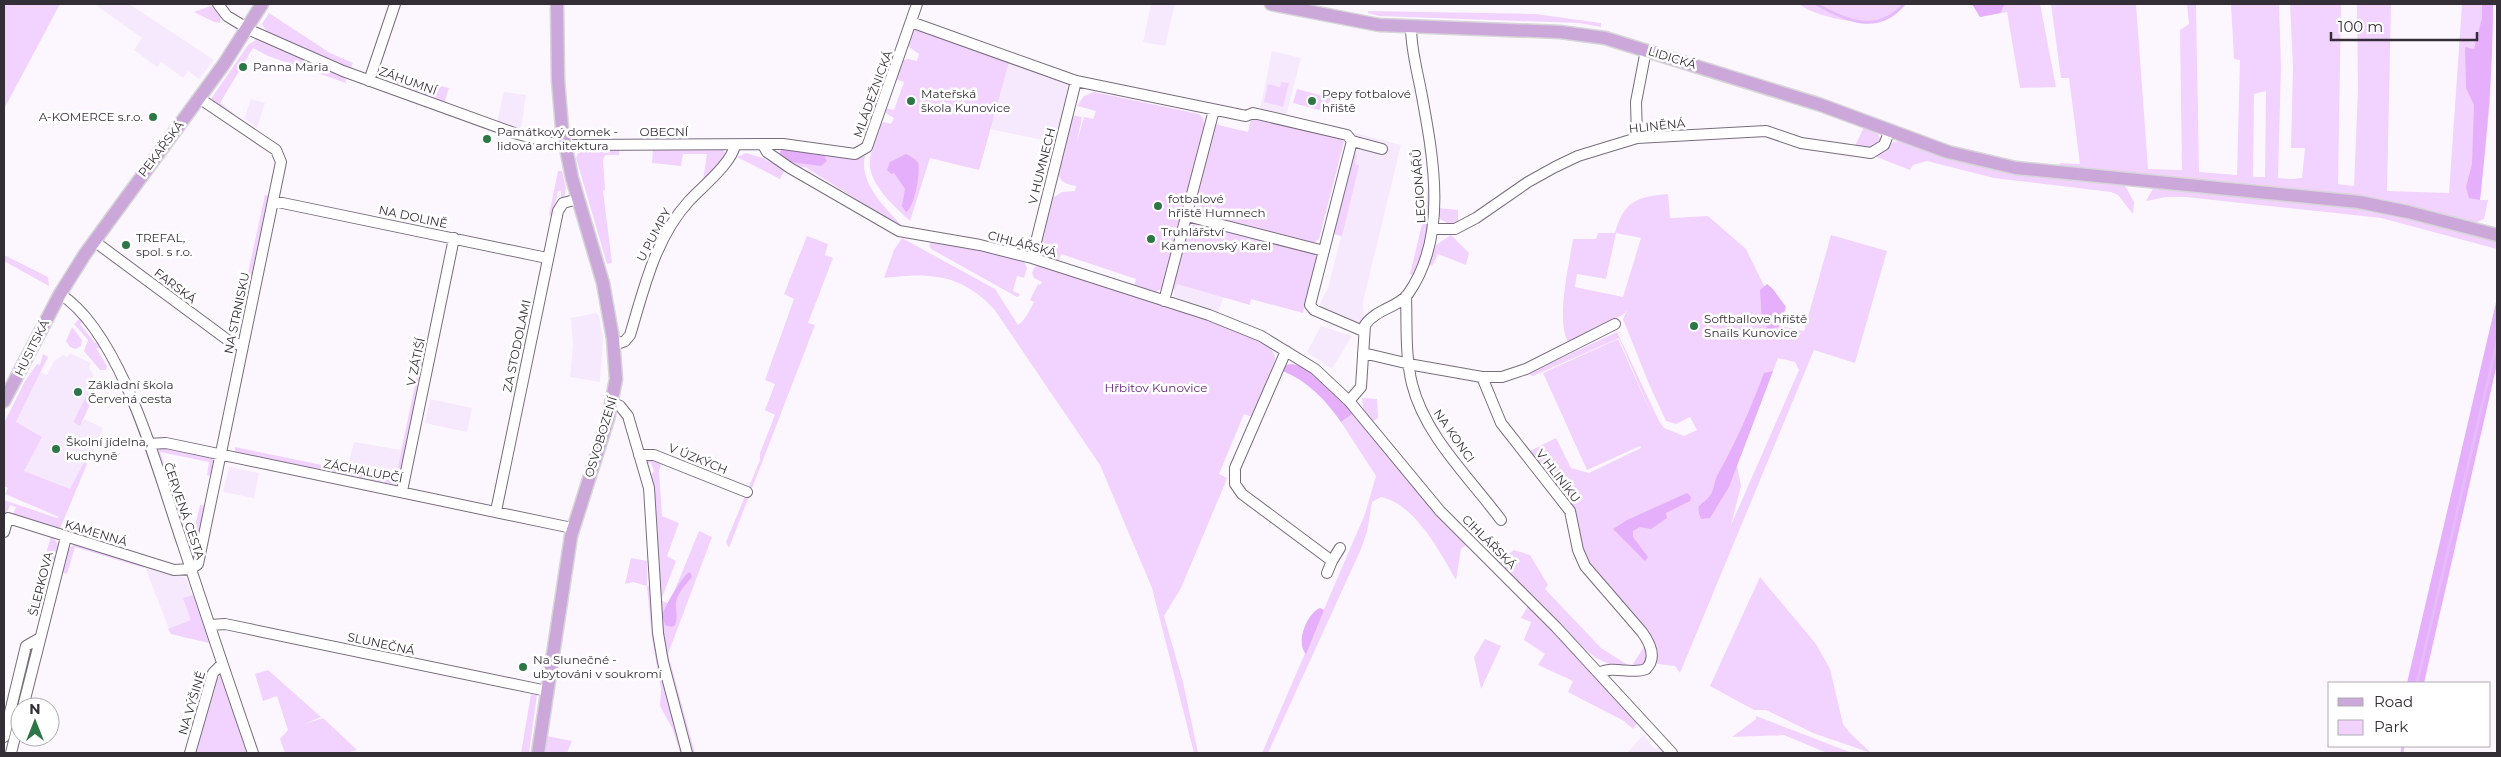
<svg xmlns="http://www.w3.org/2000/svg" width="2501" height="757" font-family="Montserrat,sans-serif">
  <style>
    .built { fill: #f7e9fd }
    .green { fill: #f2d3ff; fill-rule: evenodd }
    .forest { fill: #e6affc }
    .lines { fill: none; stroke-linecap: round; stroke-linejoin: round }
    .stream { stroke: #e6bbf9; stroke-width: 3 }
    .minor-casing { stroke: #786d7d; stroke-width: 12 }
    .major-casing { stroke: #d6d5d7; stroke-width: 15 }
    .minor { stroke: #fff; stroke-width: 10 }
    .major { stroke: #cca7da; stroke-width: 12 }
    .poi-dot { fill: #2d7746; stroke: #fff; stroke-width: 2 }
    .labels { text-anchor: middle; stroke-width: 5; stroke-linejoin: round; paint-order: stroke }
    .street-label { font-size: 12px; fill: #342f36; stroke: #fff }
    .poi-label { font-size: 12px; fill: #342f36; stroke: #fff; text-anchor: start }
    .park-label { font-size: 12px; fill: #601e77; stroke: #fff }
  </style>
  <rect width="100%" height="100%" fill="#fcf7ff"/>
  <path class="built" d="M98 4H129L214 60 199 79 188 71 183 78 161 62 157 67 134 50 142 38 97 6Z
    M1151 4H1175L1165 46 1143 42Z
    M927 32 1072 83 1056 143 990 129 979 170 930 157 917 62Z
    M1272 51 1301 58 1286 116 1260 110Z
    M504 92 526 95 521 129 497 122Z
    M251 99 265 103 257 128 244 119Z
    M1355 133 1401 145 1363 302 1364 318 1362 323H1358L1318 308 1328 288 1341 237 1331 233Z
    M1176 280 1225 294 1218 312 1173 297Z
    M596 313 599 316 603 338 600 382 570 377 573 346 571 318Z
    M1321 326 1352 336 1332 369 1307 352Z
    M70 353 91 363 89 368 94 375 92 380 94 381 73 422 80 425 84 419 103 428 87 464 84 463 70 490 24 471 15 423 41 372 47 375 54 361 63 355 67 357Z
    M430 399 472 408 467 432 425 423Z
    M354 442 401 450 395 480 347 470Z
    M229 467 259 473 254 498 223 492Z
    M144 565 186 578 209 643 171 634Z
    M1644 734 1652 746 1655 749 1660 747 1666 753H1627Z"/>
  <path class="green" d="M4 4H60L4 109Z
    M1799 4H1904C1897 12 1889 19 1878 21 1859 25 1815 17 1799 4Z
    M1972 4H2040L2056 87 2020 88 2007 12 1980 17Z
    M2051 4H2136L2148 169 2182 170 2180 30 2189 24 2187 4H2196L2199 172 2237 175 2240 60 2234 59 2231 4H2279L2281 67 2278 178 2290 179 2302 178 2305 148H2291L2293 67 2290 4H2341L2338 184 2354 186 2358 90 2357 4H2391L2387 191 2449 193 2462 4H2493L2490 102 2480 200H2488L2484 219 2474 223 2364 196 2060 167V163L2080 164 2069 78H2061ZM2266 91 2265 177H2253L2254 94Z
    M213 5 221 16 220 23 214 22 194 12Z
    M1368 11 1535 14 1601 23V27L1579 23 1379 16 1368 13Z
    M269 13 330 53 353 63 350 70 267 32 262 24Z
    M913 28 1009 62 979 170 930 158 910 221C895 207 867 183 870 160 871 150 876 139 880 130L878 129 879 125 884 122 891 124 894 118 887 114 885 108 894 110 904 82 895 79 902 60 908 59 917 61 919 54 908 46Z
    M256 40 345 77 346 83 268 56 253 48 220 103 234 114 231 118 210 102 211 99 248 45Z
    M399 76 449 88 444 104 396 85Z
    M1281 82 1289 83 1283 107 1264 102 1268 84 1280 87Z
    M1297 89 1331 98 1327 112 1293 103Z
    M1094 92 1199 114 1203 118 1204 124 1165 280 1162 288 1156 292 1134 286 1136 279 1061 254 1059 261 1040 254 1038 249 1049 200 1062 192 1075 191 1076 186C1064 184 1058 181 1058 168L1071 115 1082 117 1077 142 1084 117 1093 119 1096 111 1077 106 1084 96Z
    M1252 116 1342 139 1344 142 1319 239 1314 243 1195 214 1192 210 1214 124 1248 132Z
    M1864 127C1872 130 1879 132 1881 141L1870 149 1854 148Z
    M1901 141 1991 169 2124 184 2134 202 2133 214 2118 195 2111 192 1994 178 1927 161 1913 165 1910 170 1874 156 1893 142Z
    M781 148 858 158 865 156C858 183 887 209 903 227L863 207 864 204 805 167 799 168 780 155Z
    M653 149H723L726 154 703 180 707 154H683L681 166 652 163Z
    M619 150V155H605L603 160 605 190 603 191 612 263 607 264 576 158 578 153 584 151Z
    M746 153 763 158 785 170 780 179 737 157Z
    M1353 153 1357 154 1355 164 1359 166 1342 236 1331 233Z
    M558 171H562L566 188 564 197H561V191H558L552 216 549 215Z
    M1428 186C1439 209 1424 252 1413 275L1410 274 1426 208Z
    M2154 187 2391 212 2497 240V249L2381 218 2185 197H2166L2146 201Z
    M1668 194 1670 218 1708 216 1746 249 1777 312 1780 326 1804 331 1831 235 1887 251 1855 363 1814 350 1680 673 1675 666 1658 664 1655 662 1644 627 1597 576 1586 558 1579 540 1578 523 1573 507 1530 451 1556 438 1571 468 1589 473 1641 448 1640 446 1587 470 1543 373 1618 339 1654 420 1619 338 1533 376 1527 374 1617 332 1659 421 1664 428 1684 436 1697 430 1690 417 1676 424 1666 421 1649 384 1623 319 1627 310 1624 314 1569 344C1555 322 1569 265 1573 239H1596L1598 233H1615C1624 201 1636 197 1668 194ZM1616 233 1641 238 1623 297 1575 287 1577 274 1606 279ZM1778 358 1795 362 1799 370 1731 525 1741 486 1737 465Z
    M265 195 271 196 249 300 243 296Z
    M1438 208 1458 210V223L1449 224 1440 219Z
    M1197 222 1314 252 1318 259 1303 313 1251 299 1250 305 1177 284 1175 290 1173 289C1172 277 1183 227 1197 222Z
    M1451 235 1469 253 1466 265 1438 254 1432 266 1428 263 1436 245Z
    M807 236 828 244 825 255 833 258 808 323 815 325 729 548 726 542 760 460V453L775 415 765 410 775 384 765 380 794 299 784 294Z
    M902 238 995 289 1018 325C1026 319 1029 311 1034 302L1030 300 1038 284 1040 285 1042 282 1034 278 1032 273 1034 268 1039 264 1241 331C1253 337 1275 344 1275 360L1252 417 1244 414 1219 474 1227 478 1224 486 1181 588 1164 616 1183 682 1198 753H1194L1152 588 1100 465 994 309C962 274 929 272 884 278L894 250Z
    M932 241 1023 260 1027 268 1024 278 1017 276 1013 291 1020 294 1019 296 1017 297 931 249 929 245Z
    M4 255 48 277 49 286 4 261Z
    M79 319 82 321 80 324 95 343 98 342 102 349 96 348 107 366 106 370H100L84 351 88 340 74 324Z
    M72 327 82 340 81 346 76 349 70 347 66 341Z
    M424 343 428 344 401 479 395 485 235 453V447L395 480Z
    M43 354 48 357 16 422 42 437 24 471 70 489 84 462 87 464 59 531 12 516 16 507 10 505 6 515 4 514V500L57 518 59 517 5 494 8 488 4 486V423L25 381 37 364 40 365Z
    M94 381 98 387 80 426 73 422Z
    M1362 398 1377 399 1378 418 1372 422 1363 409Z
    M1354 413 1466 545 1461 549 1456 580C1440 552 1415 504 1381 497L1372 502 1367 532 1361 549 1268 753H1262L1365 514 1376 476 1341 422Z
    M162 446 212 456 216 463 213 477 207 475 209 462 160 452 179 504 173 507 156 450Z
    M650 458 662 461 659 471 662 516 679 523 667 556 676 561 661 600 669 604 699 531 712 537 668 654 695 753H680L673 730 660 706 661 689 652 639 647 586 633 582 625 584 631 558 647 561V586H657L650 476 654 471 651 463 646 464Z
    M200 505 207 506 197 551 195 554H190L174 510 180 508 192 541Z
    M51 536C70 552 46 569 41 582 39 590 38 598 36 606L31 607Z
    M77 543 144 565V568L75 547 67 574 60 572 67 549Z
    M1514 550 1530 555 1548 585 1545 589 1601 648 1631 667 1645 645 1647 655 1646 661 1638 668 1611 665 1596 658 1576 642 1498 562Z
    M1760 577 1816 644 1830 669 1843 724 1850 733 1871 753 1813 733 1766 710H1754L1710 686Z
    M193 595 208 639 209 643 171 634 168 629 191 620 183 598Z
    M1528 606 1586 664 1638 722 1633 729 1624 721 1568 692 1573 681 1538 665 1545 654 1524 640 1531 622 1521 618Z
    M1485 639 1501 646 1481 689 1474 657Z
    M268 670 321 717 305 724 323 718 357 750 346 753H285L280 739 288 730 277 696 263 701 255 674Z
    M218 674H221L250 753H194Z
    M531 694 537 695 529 753H521Z
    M1756 716 1852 753H1827L1784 735 1732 737 1756 719Z
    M547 736 572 741 567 753H544Z"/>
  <path class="forest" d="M1972 4H2005L2000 13 1980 17Z
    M2482 4H2493C2493 70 2487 135 2480 200L2469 198 2466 187 2472 164 2474 105 2466 88 2465 47 2474 49 2482 18Z
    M781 148 823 153 827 161 821 166 790 162 780 154Z
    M906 154C910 156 916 159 918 163 921 172 914 209 906 212L902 206 905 189 894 173 891 174 887 170 890 162Z
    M1767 284 1773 289 1786 307 1780 326 1770 330 1762 323 1760 290Z
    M2497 298V364L2424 683H2407Z
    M1291 364C1317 367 1337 396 1354 413L1341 422C1326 400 1307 381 1283 371L1286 365Z
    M1773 371 1729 487 1710 518 1701 519C1694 501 1703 507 1711 494 1714 489 1714 482 1717 476 1736 442 1751 408 1764 373Z
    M1687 493 1691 497 1690 501 1666 513 1667 518 1651 529 1640 527 1633 531V537L1648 557 1645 561 1613 529 1627 520Z
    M690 572 692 577C686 584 675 596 676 605 676 613 678 617 675 625L672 627 665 625C664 621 662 616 663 613 666 605 683 574 690 572Z
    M1320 608 1324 610 1306 654C1295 643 1307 613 1320 608Z"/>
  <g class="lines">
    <path class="stream" d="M1816 4C1846 21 1878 35 1904 4
      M2417 683 2497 342
      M2402 753 2403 746"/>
    <g class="minor-casing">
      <path id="minor" d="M218 4 227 16 252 31 343 71 514 133 551 143 575 145 783 144 855 154 867 147 917 4
        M911 22 1076 81 1246 116 1253 113 1347 135 1352 141 1382 149
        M369 81 395 4
        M1637 138 1636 102 1646 50
        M1352 141 1310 305 1314 310 1363 331
        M763 145 767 152 790 168 899 231 980 245 1032 258 1209 315 1261 336 1315 369 1349 401 1440 511 1556 627 1672 753
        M273 201 547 258
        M1187 216 1324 251
        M1434 229H1455L1476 218 1528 182 1555 167 1578 156 1637 138 1766 131 1801 143 1871 153 1884 145 1890 130
        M94 241 229 341 243 346
        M1032 258 1076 81
        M60 294C123 334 159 476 183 545 206 615 229 684 253 753
        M1406 296C1407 325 1405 355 1412 384 1425 436 1470 478 1501 520
        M1164 301 1214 110
        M614 345 625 341 630 335C644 289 655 238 689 201 702 187 732 163 735 145
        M1286 351 1235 468V484L1242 494 1332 561 1327 573
        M1363 353 1414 365 1482 377H1502L1526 369 1615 324
        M1482 377 1501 423 1570 511 1578 550 1585 566 1642 632C1650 643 1657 658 1646 669 1631 675 1613 665 1599 673
        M1349 401 1361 387 1365 325C1376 309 1399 307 1408 294 1449 236 1433 156 1421 91 1417 70 1411 49 1411 27
        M612 402 620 406 628 416 649 488 658 633 663 662 687 753
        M148 444 166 443 572 528
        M639 455H654L747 492
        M402 491 454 238
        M496 511 558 211 563 203 578 199
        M4 532 8 518 174 570 191 569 198 564 281 162 276 150 199 98
        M1332 561 1340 548
        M210 625 225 624 547 691
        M23 707 66 537
        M4 737 26 646 40 638
        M11 753 20 717
        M190 753 213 673 222 664"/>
    </g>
    <g class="major-casing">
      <path id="major" d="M1271 4 1379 25 1560 32 1605 38 1821 105 1948 152 2016 168 2359 202 2408 212 2497 235
        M4 401 60 294 85 254 224 64 262 4
        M538 753 571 536 608 419 616 379 613 339 603 283 572 178 562 128 558 80 557 4"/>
    </g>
    <use href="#minor" class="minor"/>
    <use href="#major" class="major"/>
  </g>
  <g class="poi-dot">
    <circle cx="243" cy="67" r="5"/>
    <circle cx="911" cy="101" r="5"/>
    <circle cx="1312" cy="101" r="5"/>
    <circle cx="153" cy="117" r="5"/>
    <circle cx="487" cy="139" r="5"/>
    <circle cx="1158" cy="206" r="5"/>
    <circle cx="1151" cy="239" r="5"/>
    <circle cx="126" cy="245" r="5"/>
    <circle cx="1694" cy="326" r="5"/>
    <circle cx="78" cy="392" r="5"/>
    <circle cx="56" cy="449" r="5"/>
    <circle cx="523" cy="667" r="5"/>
  </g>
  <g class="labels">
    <g class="street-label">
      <text transform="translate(1672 58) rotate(17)" y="4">LIDICKÁ</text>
      <text transform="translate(408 81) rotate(20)" y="4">ZÁHUMNÍ</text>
      <text transform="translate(873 94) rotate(-70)" y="4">MLÁDEŽNICKÁ</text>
      <text transform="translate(1657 126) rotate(-6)" y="4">HLINĚNÁ</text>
      <text x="664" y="136">OBECNÍ</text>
      <text transform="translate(161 149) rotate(-53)" y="4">PEKAŘSKÁ</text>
      <text transform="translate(1042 166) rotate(-76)" y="4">V HUMNECH</text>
      <text transform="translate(1419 186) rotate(-94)" y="4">LEGIONÁŘŮ</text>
      <text transform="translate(413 217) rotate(12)" y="4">NA DOLINĚ</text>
      <text transform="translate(654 235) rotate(-62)" y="4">U PUMPY</text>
      <text transform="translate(1022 244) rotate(15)" y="4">CIHLÁŘSKÁ</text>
      <text transform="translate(175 286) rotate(37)" y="4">FARSKÁ</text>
      <text transform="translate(237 313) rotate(-78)" y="4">NA STRNISKU</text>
      <text transform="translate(517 346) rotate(-78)" y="4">ZA STODOLAMI</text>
      <text transform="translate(32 348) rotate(-63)" y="4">HUSITSKÁ</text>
      <text transform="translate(416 362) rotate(-78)" y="4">V ZÁTIŠÍ</text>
      <text transform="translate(1454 436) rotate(55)" y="4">NA KONCI</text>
      <text transform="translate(601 437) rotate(-73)" y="4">OSVOBOZENÍ</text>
      <text transform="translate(698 459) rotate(22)" y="4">V ÚZKÝCH</text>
      <text transform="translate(363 471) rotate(11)" y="4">ZÁCHALUPČÍ</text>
      <text transform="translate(1558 476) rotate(52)" y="4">V HLINÍKU</text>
      <text transform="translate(184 511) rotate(71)" y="4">ČERVENÁ CESTA</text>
      <text transform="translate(96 533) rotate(17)" y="4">KAMENNÁ</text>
      <text transform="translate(1489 542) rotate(45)" y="4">CIHLÁŘSKÁ</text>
      <text transform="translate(41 584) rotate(-76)" y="4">ŠLERKOVA</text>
      <text transform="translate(381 644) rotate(12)" y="4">SLUNEČNÁ</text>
      <text transform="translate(192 703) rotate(-73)" y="4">NA VÝŠINĚ</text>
    </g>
    <g class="poi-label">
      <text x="253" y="71">Panna Maria</text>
      <text x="921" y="98">Mateřská<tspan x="921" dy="14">škola Kunovice</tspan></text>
      <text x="1322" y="98">Pepy fotbalové<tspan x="1322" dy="14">hřiště</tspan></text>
      <text x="143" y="121" text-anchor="end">A-KOMERCE s.r.o.</text>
      <text x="497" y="136">Památkový domek -<tspan x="497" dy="14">lidová architektura</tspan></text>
      <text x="1168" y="203">fotbalové<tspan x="1168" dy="14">hřiště Humnech</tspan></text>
      <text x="1161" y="236">Truhlářství<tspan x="1161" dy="14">Kamenovský Karel</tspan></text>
      <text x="136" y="242">TREFAL,<tspan x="136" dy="14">spol. s r.o.</tspan></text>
      <text x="1704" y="323">Softballove hřiště<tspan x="1704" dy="14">Snails Kunovice</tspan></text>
      <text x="88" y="389">Základní škola<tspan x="88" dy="14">Červená cesta</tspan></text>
      <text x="66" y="446">Školní jídelna,<tspan x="66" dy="14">kuchyně</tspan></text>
      <text x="533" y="664">Na Slunečné -<tspan x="533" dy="14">ubytováni v soukromí</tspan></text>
    </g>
    <g class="park-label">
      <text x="1156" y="392">Hřbitov Kunovice</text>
    </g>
  </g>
  <rect width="2501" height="757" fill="none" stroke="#342f36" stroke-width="10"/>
  <rect x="2328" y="682" width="162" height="65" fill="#ffffff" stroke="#aeacaf"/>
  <rect x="2338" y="698" width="25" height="8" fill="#cca7da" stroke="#aeacaf"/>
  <text x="2374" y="707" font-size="15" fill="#342f36">Road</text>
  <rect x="2338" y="720" width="25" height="15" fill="#f2d3ff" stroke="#aeacaf"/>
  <text x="2374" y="732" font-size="15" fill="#342f36">Park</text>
  <g transform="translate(35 722)"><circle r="24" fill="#ffffff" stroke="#aeacaf"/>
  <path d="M0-4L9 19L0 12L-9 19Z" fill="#2d7746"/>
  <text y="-8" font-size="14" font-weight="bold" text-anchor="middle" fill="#342f36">N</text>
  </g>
  <path d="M2331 32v8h146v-8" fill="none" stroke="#342f36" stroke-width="2.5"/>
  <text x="2338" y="32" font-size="15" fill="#342f36" stroke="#ffffff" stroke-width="4" paint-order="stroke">100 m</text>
</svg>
